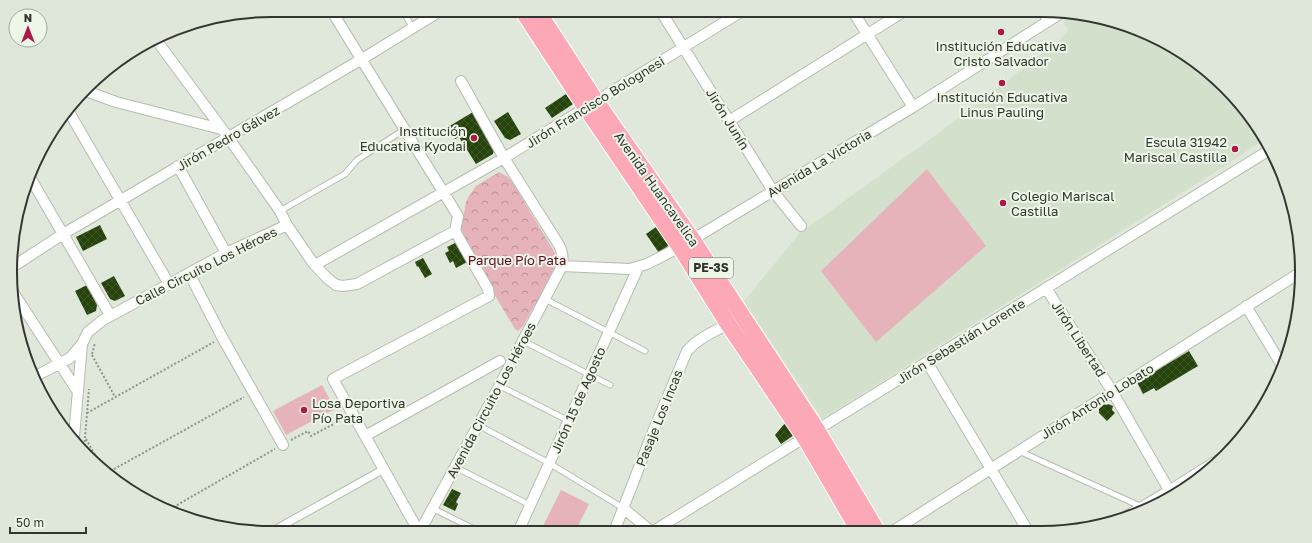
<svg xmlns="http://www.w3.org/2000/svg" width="1312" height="543" font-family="'Golos Text',sans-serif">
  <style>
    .built { fill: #d3e0cb }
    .grass { fill: #e6b3ba }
    .park { fill: url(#park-crowns) }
    .building { fill: url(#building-cross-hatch) }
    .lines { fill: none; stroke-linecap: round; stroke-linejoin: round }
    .service-casing { stroke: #b4bdaf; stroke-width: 7 }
    .pedestrian-casing { stroke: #b4bdaf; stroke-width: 9 }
    .minor-casing { stroke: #b4bdaf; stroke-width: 12 }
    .trunk-casing { stroke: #fff; stroke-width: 18 }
    .path { stroke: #8e958b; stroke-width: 2; stroke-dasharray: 2 2; stroke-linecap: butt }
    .service { stroke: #fff; stroke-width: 5 }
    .pedestrian { stroke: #fff; stroke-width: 7 }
    .minor { stroke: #fff; stroke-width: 10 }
    .trunk { stroke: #fca8b6; stroke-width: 16 }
    .poi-dot { fill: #ac1949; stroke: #edf6e7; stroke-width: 1.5 }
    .labels { text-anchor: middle; stroke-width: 4; stroke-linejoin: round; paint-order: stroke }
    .shield { fill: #edf6e7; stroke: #6a7067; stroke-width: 1 }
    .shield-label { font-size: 12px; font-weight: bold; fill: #323630 }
    .poi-label { font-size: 13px; fill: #323630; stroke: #edf6e7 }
    .street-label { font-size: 13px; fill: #323630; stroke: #edf6e7 }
    .park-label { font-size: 13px; fill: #5e0824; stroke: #edf6e7 }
    .rim { fill: none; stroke: #323630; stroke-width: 2 }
  </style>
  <defs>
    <pattern id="park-crowns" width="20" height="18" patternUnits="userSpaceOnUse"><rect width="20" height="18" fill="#e6b3ba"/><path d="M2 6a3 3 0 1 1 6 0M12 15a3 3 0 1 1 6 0" fill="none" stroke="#bb9298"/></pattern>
    <pattern id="building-cross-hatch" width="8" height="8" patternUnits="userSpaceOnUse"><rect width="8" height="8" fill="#26430c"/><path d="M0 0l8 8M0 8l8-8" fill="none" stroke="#3d5627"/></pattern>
  </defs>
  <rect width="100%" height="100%" fill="#dfe8da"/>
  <path class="built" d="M1068 15 1125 24 1171 45 1213 75 1248 112 1265 139 1214 173 822 419 744 301 800 233 933 137 1059 41 1068 30 1064 22V17Z"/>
  <path class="grass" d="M927 169 986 246 876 342 821 271Z
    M322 385 335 409 286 435 273 411Z
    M561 490 589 504 575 532H545L541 530Z"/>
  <path class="park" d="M499 172 508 177 513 183 555 253 556 262 554 268 537 305 534 306 523 326 518 331 515 329 460 237 466 202 469 196 476 186Z"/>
  <path class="building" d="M566 94 573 104 552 118 545 108Z
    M473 112 495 147 493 154 476 164 459 137 455 139 448 127Z
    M508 112 521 134 510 140 505 138 494 121Z
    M100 225 107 239 83 251 76 237Z
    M656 227 669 245 659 253 646 234Z
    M455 243 457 245 460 244 469 261 456 268 453 261 450 263 445 253 449 251 447 247Z
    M423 258 432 274 425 278 418 266 417 267 415 262Z
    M114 276 125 296 115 301 110 299 101 283Z
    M87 285 97 305 96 311 87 315 75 291Z
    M1189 351 1198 366 1156 391 1154 388 1143 394 1137 382Z
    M1104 404 1107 405 1108 404 1113 406 1112 410 1115 413 1107 421 1099 413V409Z
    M786 422 794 435 781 444 775 435Z
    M452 489 461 493 456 502 458 504 455 511 443 505Z"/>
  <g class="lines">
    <g class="service-casing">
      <path id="service" d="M402 10 413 28
        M280 211 345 174 357 160 405 129
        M545 299 645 351
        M523 341 610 385
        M500 386 569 421
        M478 425 549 463 623 508
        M1019 451 1142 507
        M455 467 530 505
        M432 508 480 532"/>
    </g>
    <g class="pedestrian-casing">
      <path id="pedestrian" d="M269 533 384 469"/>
    </g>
    <g class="minor-casing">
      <path id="minor" d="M660 10 773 191 801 226
        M852 10 913 107
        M1042 10 1049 21
        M157 41 228 137 280 211 287 225 313 263 327 278 336 285 343 286 357 284 455 231 458 216 331 10
        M86 91 116 102 221 129
        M69 112 169 284
        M729 121 906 10
        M178 166 226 253
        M31 179 110 315
        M315 265 504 158 744 10
        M14 266 63 234 362 59 442 10
        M562 266 630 269 647 264 680 247 913 107 1061 13
        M189 273 222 337 283 445
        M1046 288 1112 391 1172 495
        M13 292 78 392
        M1246 306 1283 367
        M927 362 1028 531
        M36 376 70 358 82 344 88 332 103 320 226 253 287 225
        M365 436 500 361
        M74 437 82 344
        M623 508 652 532
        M1125 517 1169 491 1218 460
        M893 531 1301 272
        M419 532 333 379 489 296 488 289 455 231
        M518 532 638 268
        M614 532 652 434 687 351C698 338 714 332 728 324
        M652 532 1271 149
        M419 533 495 394 562 266C563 258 563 253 559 245L504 158 461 81"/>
    </g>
    <g class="trunk-casing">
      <path id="trunk" d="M522 10 586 108 680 247 728 324 805 438 859 531
        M537 10 596 101 692 239 817 430 877 531"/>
    </g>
    <path class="path" d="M92 354 95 343
      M92 355 115 397
      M87 413 214 342
      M86 439 104 471
      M291 440 308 431 311 436 345 418
      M84 450 89 389
      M107 473 244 397
      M176 506 181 515
      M170 509 275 449
      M396 533 405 527"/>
    <use href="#service" class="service"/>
    <use href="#pedestrian" class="pedestrian"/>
    <use href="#minor" class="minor"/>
    <use href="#trunk" class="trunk"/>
  </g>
  <g class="poi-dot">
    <circle cx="1001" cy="32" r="4"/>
    <circle cx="1002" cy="83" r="4"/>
    <circle cx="474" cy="138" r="4"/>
    <circle cx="1235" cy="149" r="4"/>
    <circle cx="1003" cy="203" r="4"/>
    <circle cx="304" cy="410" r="4"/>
  </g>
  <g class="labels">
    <rect class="shield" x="689" y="258" width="44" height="20" rx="3"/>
    <g class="shield-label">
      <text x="711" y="272">PE-3S</text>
    </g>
    <g class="poi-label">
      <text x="1001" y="51">Institución Educativa<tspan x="1001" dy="15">Cristo Salvador</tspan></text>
      <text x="1002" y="102">Institución Educativa<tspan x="1002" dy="15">Linus Pauling</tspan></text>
      <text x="466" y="136" text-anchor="end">Institución<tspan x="466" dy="15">Educativa Kyodai</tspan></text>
      <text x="1227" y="147" text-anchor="end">Escula 31942<tspan x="1227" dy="15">Mariscal Castilla</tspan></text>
      <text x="1011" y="201" text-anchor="start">Colegio Mariscal<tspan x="1011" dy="15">Castilla</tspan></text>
      <text x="312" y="408" text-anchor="start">Losa Deportiva<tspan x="312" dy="15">Pío Pata</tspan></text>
    </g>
    <g class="street-label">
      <text transform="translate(595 102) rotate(-32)" y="5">Jirón Francisco Bolognesi</text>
      <text transform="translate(728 119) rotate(58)" y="5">Jirón Junín</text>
      <text transform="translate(228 138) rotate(-30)" y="5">Jirón Pedro Gálvez</text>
      <text transform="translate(819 163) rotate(-31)" y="5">Avenida La Victoria</text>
      <text transform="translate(657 189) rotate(55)" y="5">Avenida Huancavelica</text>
      <text transform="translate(206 266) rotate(-27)" y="5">Calle Circuito Los Héroes</text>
      <text transform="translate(1079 339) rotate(57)" y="5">Jirón Libertad</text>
      <text transform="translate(961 341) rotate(-32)" y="5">Jirón Sebastián Lorente</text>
      <text transform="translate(491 400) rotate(-62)" y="5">Avenida Circuito Los Héroes</text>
      <text transform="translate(578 400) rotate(-66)" y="5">Jirón 15 de Agosto</text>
      <text transform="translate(1097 401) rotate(-32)" y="5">Jirón Antonio Lobato</text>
      <text transform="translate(659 418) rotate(-68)" y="5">Pasaje Los Incas</text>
    </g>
    <g class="park-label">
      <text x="517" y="265">Parque Pío Pata</text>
    </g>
  </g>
  <path d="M0 0H1312V543H0ZM271 17H1041A254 254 0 0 1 1295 271V272A254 254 0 0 1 1041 526H271A254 254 0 0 1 17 272V271A254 254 0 0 1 271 17Z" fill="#dee7d8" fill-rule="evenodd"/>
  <path class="rim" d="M271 17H1041A254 254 0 0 1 1295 271V272A254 254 0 0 1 1041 526H271A254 254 0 0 1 17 272V271A254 254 0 0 1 271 17Z"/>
  <g transform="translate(28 28)"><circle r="19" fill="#edf6e7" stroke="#a2a99e"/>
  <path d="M0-3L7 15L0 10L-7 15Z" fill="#ac1949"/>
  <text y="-6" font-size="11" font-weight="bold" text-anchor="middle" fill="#323630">N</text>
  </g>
  <path d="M10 527v6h76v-6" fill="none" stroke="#323630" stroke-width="2"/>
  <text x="16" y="527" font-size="12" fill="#323630" stroke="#edf6e7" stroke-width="3" paint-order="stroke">50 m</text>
</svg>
